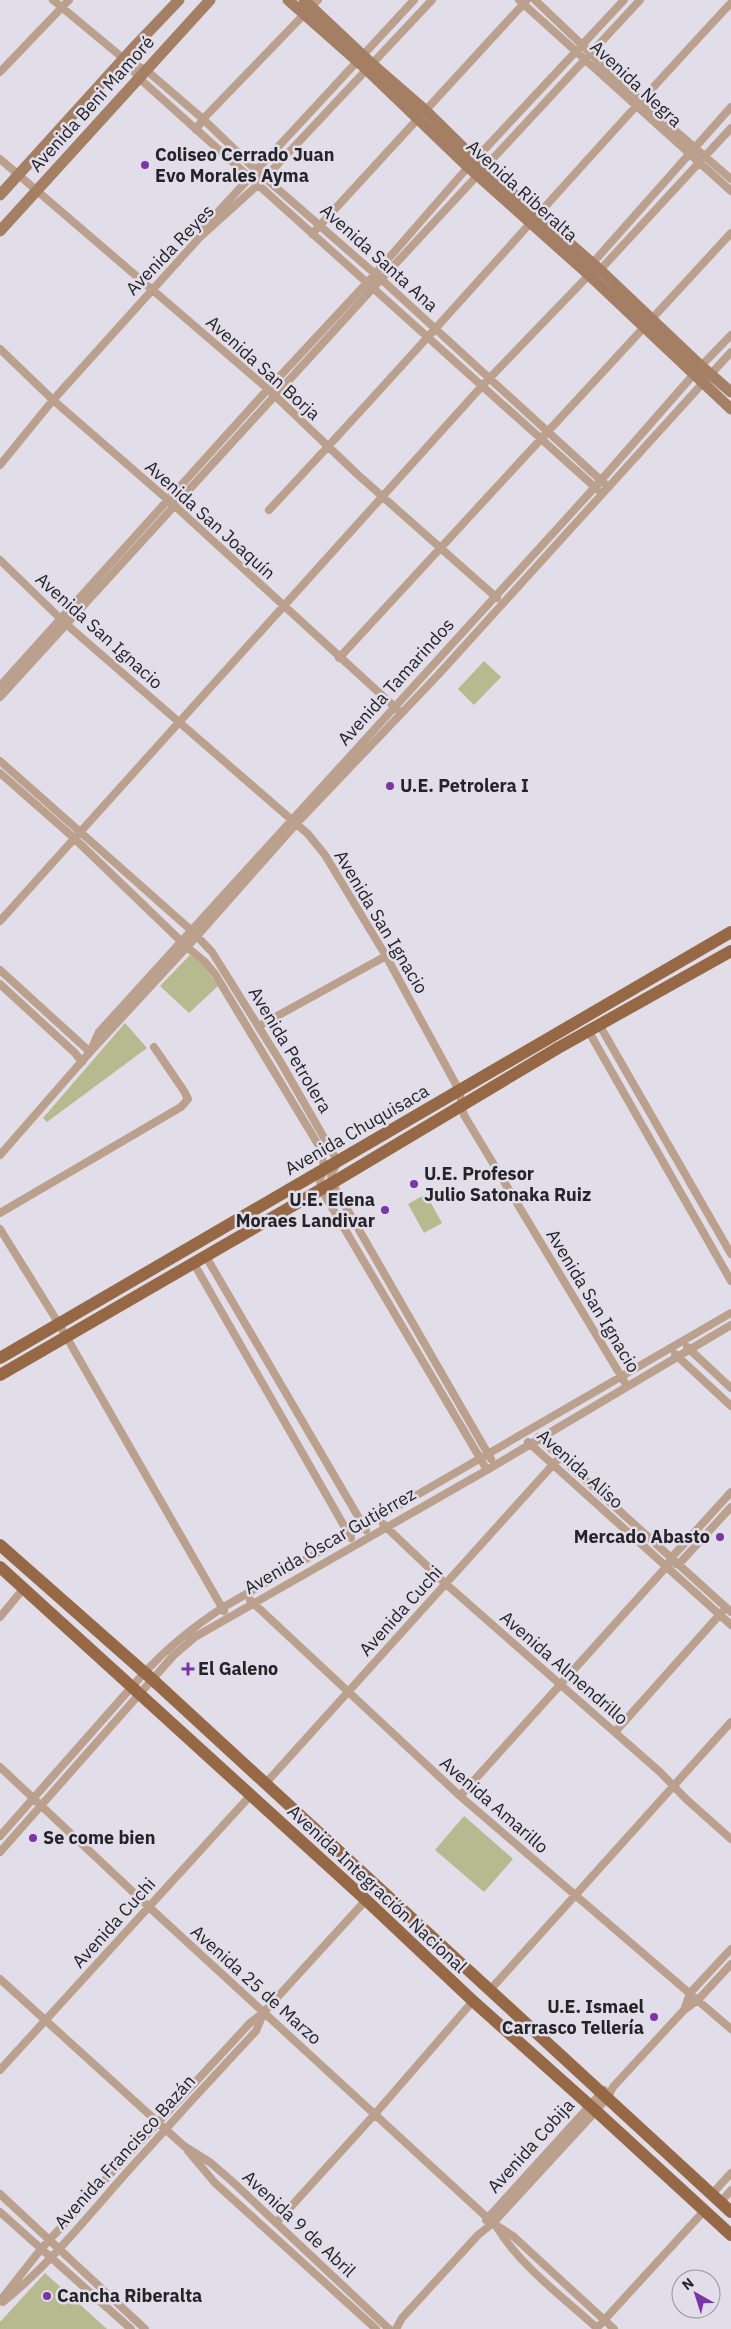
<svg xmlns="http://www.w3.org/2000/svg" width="731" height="2329" font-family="'IBM Plex Sans',sans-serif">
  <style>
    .green { fill: #b7b98e }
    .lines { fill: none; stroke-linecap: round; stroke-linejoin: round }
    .street { stroke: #baa08d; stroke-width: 8 }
    .secondary { stroke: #a57f64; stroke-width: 11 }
    .primary { stroke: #966845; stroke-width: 12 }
    .poi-dot { fill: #7c35a7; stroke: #e1deea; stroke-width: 2 }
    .labels { text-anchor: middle; stroke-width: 5; stroke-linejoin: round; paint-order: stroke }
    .street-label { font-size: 18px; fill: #242327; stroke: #e1deea }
    .poi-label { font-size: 18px; font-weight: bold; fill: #242327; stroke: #e1deea; text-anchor: start }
  </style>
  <rect width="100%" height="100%" fill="#e1deea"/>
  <path class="green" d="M484 661 501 677 474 705 458 689Z
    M190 955 203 965 218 986 189 1013 160 986Z
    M125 1023 147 1048 47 1122 43 1118Z
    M426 1194 442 1223 424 1233 408 1204Z
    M464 1816 513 1859 484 1892 435 1850Z
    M45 2273 107 2329H0V2322Z"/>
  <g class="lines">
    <path class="street" d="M53 0 124 59 139 78 598 490
      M519 0 731 191
      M535 0 640 100 731 179
      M125 60 146 70 203 119 257 171 381 279 605 484
      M0 72 69 0
      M196 130 203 119 318 0
      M0 159 268 389 357 474 497 598
      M204 227 414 0
      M312 234 527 0
      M590 266 731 107
      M731 335 701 366 595 487 99 1032 90 1052 197 936 296 824 438 675 731 352
      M0 349 53 400 175 506 398 710
      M0 465 53 400 200 237 261 182 432 0
      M269 510C426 343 575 170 731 3
      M0 560 66 624 308 834 325 855 386 956 459 1090 464 1115 627 1386
      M339 658 731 233
      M0 686 268 389 375 274 468 167 624 0
      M0 697 373 288 640 0
      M0 761 192 931 212 952 280 1061 338 1162 331 1174 332 1183 491 1459
      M0 773 74 838 187 947 205 962 215 974 319 1146 325 1169 320 1179 321 1189 487 1470
      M0 921 482 386 589 275 600 270 731 128
      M0 970 90 1052 0 1155
      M0 984 75 1053 82 1062
      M259 1026 386 956
      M600 1026 731 1254
      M589 1032 731 1281
      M0 1213 181 1107 188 1099 184 1091 154 1047
      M0 1229 59 1324 224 1611
      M205 1255 366 1530
      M193 1262 351 1538
      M687 1347 731 1388
      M675 1354 731 1406
      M538 1437 731 1612
      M528 1442 731 1625
      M383 1524 446 1584 660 1772 686 1799 731 1839
      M676 1564H679L731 1507
      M250 1600 460 1796 731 2029
      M0 1617 24 1588
      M615 1732 722 1612
      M0 1767 149 1907 493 2223 513 2236 614 2329
      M265 1784 559 1458
      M460 1796 667 1566 672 1557 731 1492
      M0 1836 144 1673C168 1647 193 1627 222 1608L731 1313
      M0 1852 173 1656 195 1637 487 1470 731 1325
      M0 1979 184 2146 211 2163 235 2184 389 2329
      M490 1990 731 1722
      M684 2010 690 1993 731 1949
      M0 2070 250 1796
      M188 2151 215 2183 376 2329
      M0 2194 145 2329
      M712 2194 731 2173
      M721 2202 731 2190
      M0 2212 131 2329
      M486 2220 604 2090
      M276 2223 375 2114 473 2001
      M496 2226C521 2267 563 2297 598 2329
      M0 2301 41 2249 250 2023 263 2013 366 1900
      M3 2302C50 2264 87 2217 127 2172 169 2125 212 2078 256 2031L263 2014
      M396 2329 402 2318 478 2235 493 2223 596 2111 608 2097 613 2087 684 2010 698 2000 731 1964
      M596 2329 704 2211"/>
    <path class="secondary" d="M288 0 366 69 468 167 589 275 731 409
      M304 0 372 64 426 111 484 168 600 270 701 366 731 392
      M0 195 136 45 179 0
      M0 231 210 0"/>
    <path class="primary" d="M0 1358 731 932
      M0 1375 332 1183 558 1048 731 951
      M0 1545 153 1680 731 2212
      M0 1567 366 1900 473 2001 596 2111 731 2235"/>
  </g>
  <g class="poi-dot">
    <circle cx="145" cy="165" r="5"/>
    <circle cx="390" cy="786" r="5"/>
    <circle cx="414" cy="1184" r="5"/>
    <circle cx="385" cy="1210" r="5"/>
    <circle cx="720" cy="1537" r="5"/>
    <path d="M185.5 1661.5h5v5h5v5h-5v5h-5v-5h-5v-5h5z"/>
    <circle cx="33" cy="1838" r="5"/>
    <circle cx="654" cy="2017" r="5"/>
    <circle cx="47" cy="2296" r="5"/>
  </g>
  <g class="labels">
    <g class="street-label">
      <text transform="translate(636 84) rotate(43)" y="6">Avenida Negra</text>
      <text transform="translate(92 104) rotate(-48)" y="6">Avenida Beni Mamoré</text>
      <text transform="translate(522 191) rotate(42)" y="6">Avenida Riberalta</text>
      <text transform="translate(170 250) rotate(-46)" y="6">Avenida Reyes</text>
      <text transform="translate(379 258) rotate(42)" y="6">Avenida Santa Ana</text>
      <text transform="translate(263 368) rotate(42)" y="6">Avenida San Borja</text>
      <text transform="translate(210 520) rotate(42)" y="6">Avenida San Joaquín</text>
      <text transform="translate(99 631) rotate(42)" y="6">Avenida San Ignacio</text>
      <text transform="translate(396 682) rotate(-48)" y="6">Avenida Tamarindos</text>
      <text transform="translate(381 922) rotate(59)" y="6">Avenida San Ignacio</text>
      <text transform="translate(290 1050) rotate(59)" y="6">Avenida Petrolera</text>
      <text transform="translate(357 1130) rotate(-30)" y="6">Avenida Chuquisaca</text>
      <text transform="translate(593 1301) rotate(59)" y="6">Avenida San Ignacio</text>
      <text transform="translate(580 1469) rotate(42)" y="6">Avenida Aliso</text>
      <text transform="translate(330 1541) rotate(-30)" y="6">Avenida Óscar Gutiérrez</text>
      <text transform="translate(401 1611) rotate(-48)" y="6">Avenida Cuchi</text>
      <text transform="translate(564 1668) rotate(41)" y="6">Avenida Almendrillo</text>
      <text transform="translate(494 1805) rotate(41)" y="6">Avenida Amarillo</text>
      <text transform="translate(377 1889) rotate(43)" y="6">Avenida Integración Nacional</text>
      <text transform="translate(114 1923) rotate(-48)" y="6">Avenida Cuchi</text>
      <text transform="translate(256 1985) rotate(42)" y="6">Avenida 25 de Marzo</text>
      <text transform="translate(531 2146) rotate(-48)" y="6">Avenida Cobija</text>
      <text transform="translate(125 2152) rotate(-48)" y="6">Avenida Francisco Bazán</text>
      <text transform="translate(299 2224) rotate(43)" y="6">Avenida 9 de Abril</text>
    </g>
    <g class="poi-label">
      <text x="155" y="161">Coliseo Cerrado Juan<tspan x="155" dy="21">Evo Morales Ayma</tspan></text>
      <text x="400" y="792">U.E. Petrolera I</text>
      <text x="424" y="1180">U.E. Profesor<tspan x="424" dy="21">Julio Satonaka Ruiz</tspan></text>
      <text x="375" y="1206" text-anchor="end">U.E. Elena<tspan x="375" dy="21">Moraes Landivar</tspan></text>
      <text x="710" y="1543" text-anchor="end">Mercado Abasto</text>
      <text x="198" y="1675">El Galeno</text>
      <text x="43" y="1844">Se come bien</text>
      <text x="644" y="2013" text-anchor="end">U.E. Ismael<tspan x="644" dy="21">Carrasco Tellería</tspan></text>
      <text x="57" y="2302">Cancha Riberalta</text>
    </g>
  </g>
  <g transform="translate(696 2294) rotate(321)"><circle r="24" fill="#e1deea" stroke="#95939c"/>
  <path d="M0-4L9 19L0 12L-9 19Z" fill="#7c35a7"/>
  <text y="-8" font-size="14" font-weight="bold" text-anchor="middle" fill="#242327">N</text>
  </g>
</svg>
